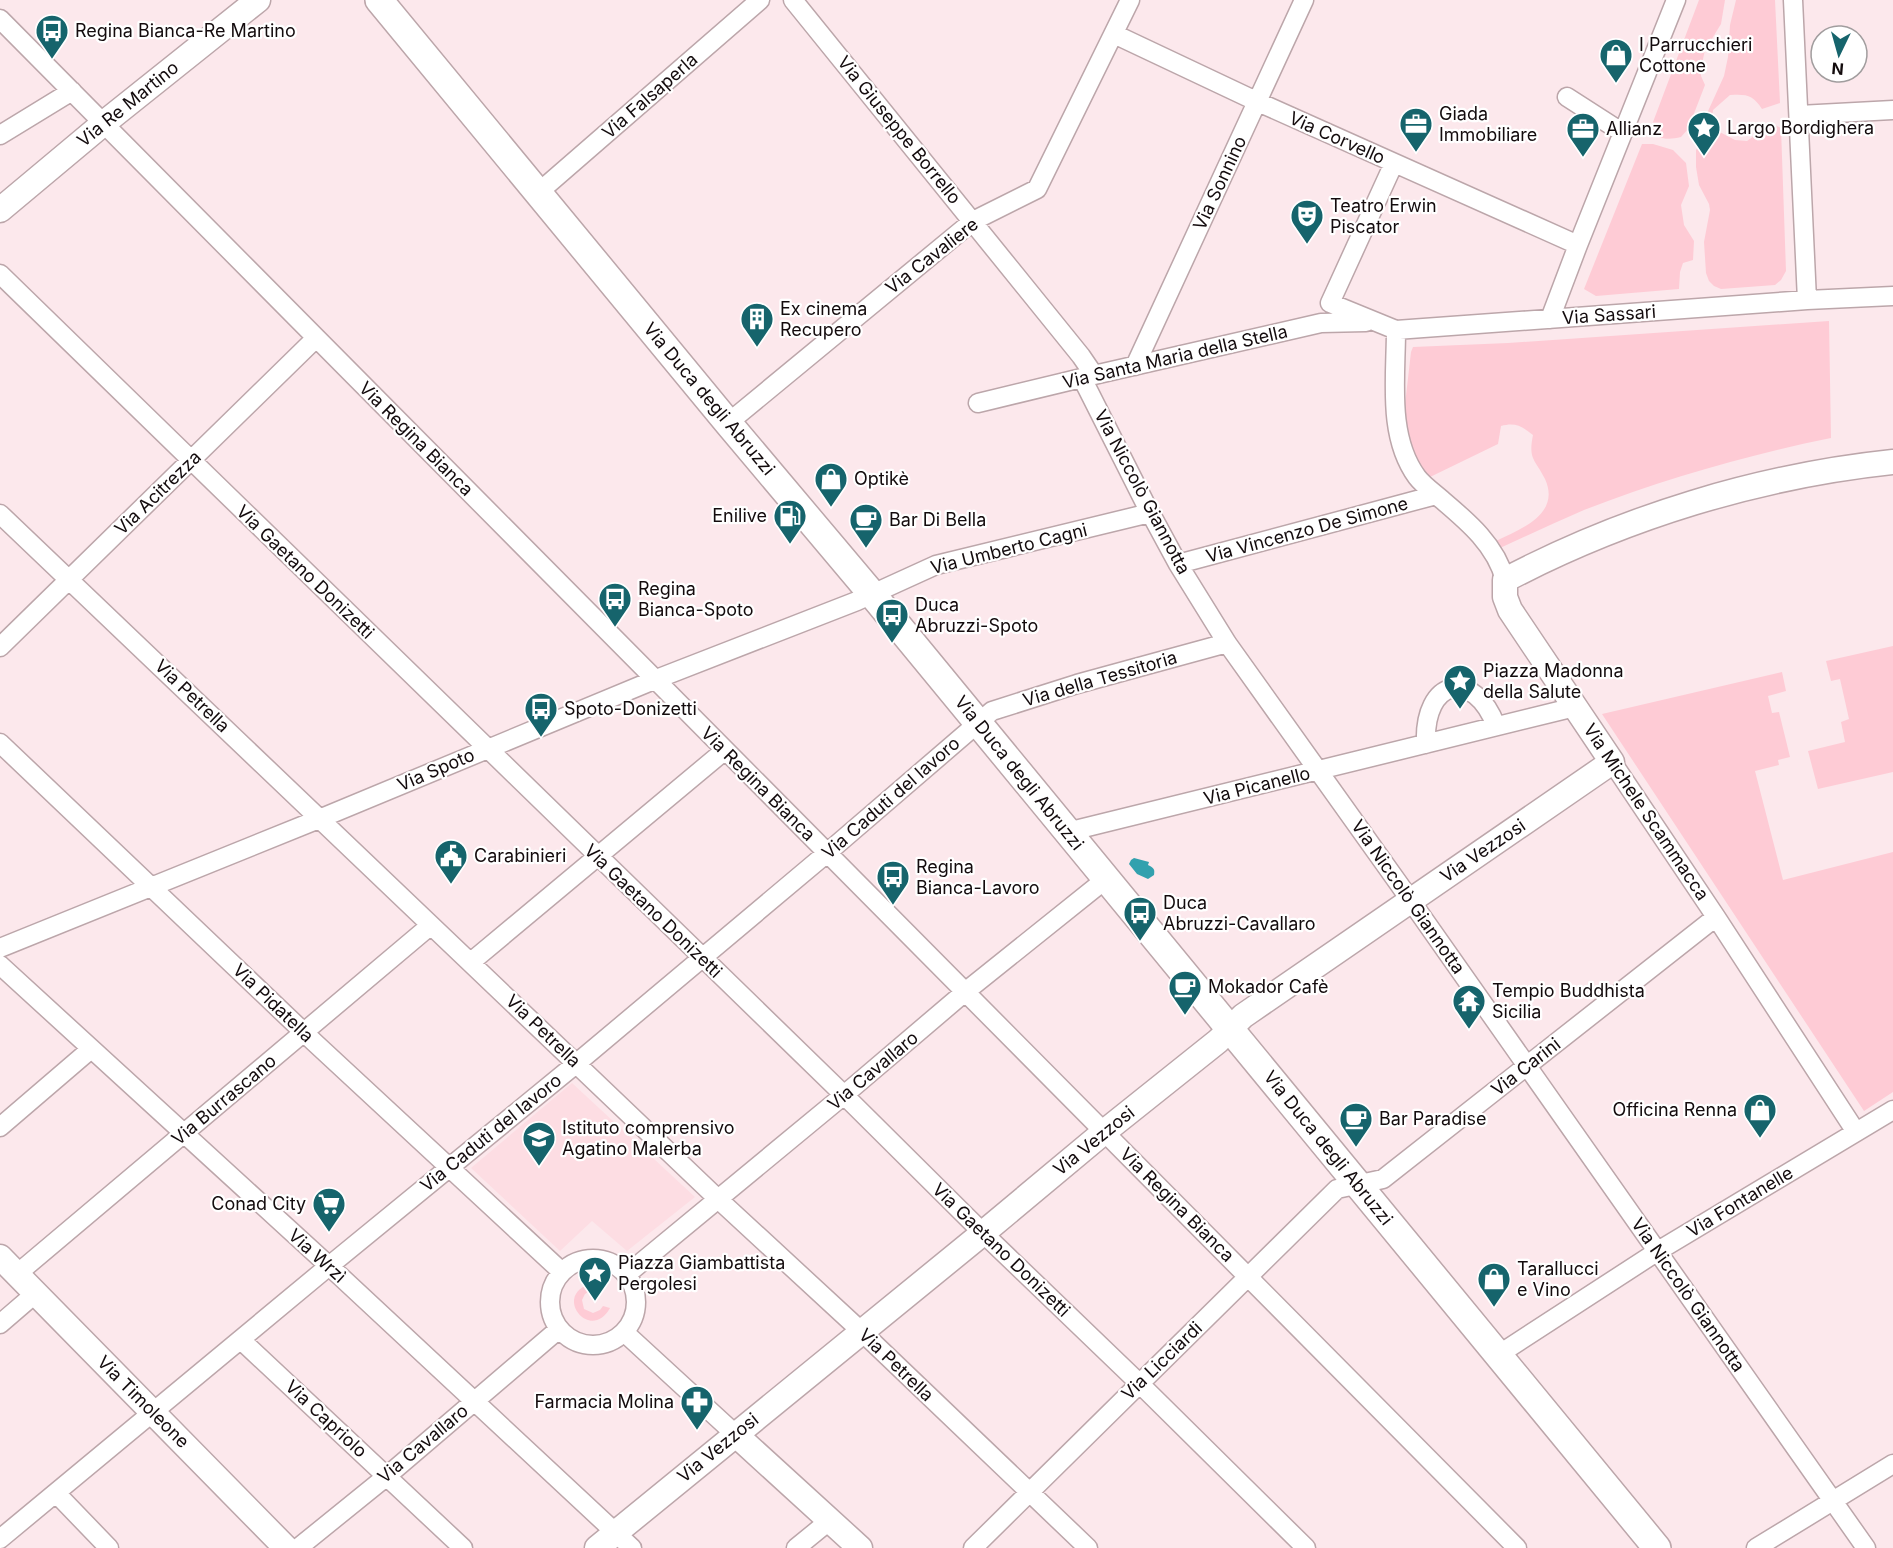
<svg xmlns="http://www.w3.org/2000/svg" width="1893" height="1548" font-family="Inter,sans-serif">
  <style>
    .built { fill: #fddde3 }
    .green { fill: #fecbd5 }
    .water { fill: #32a1ae }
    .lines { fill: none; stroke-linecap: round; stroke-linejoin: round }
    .minor-casing { stroke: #bca6aa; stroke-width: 21 }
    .tertiary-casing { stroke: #bca6aa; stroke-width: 27 }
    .secondary-casing { stroke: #bca6aa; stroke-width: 30 }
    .minor { stroke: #fff; stroke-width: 18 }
    .tertiary { stroke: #fff; stroke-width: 24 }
    .secondary { stroke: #fff; stroke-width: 27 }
    .labels { text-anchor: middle; stroke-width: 4.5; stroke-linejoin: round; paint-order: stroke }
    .poi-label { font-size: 18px; fill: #130b0d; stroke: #fff; text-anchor: start }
    .street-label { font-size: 18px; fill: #130b0d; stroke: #fff }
  </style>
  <rect width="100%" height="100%" fill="#fce8ec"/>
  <path class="built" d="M572 1083 695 1197 627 1251 592 1221 560 1251 471 1168Z"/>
  <path class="green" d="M1699 0H1725L1721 24 1705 50 1701 68V76L1705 85 1688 129 1681 137C1669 140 1658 140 1650 130Z
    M1736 0H1775L1780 103 1762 109C1753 95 1747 94 1730 95L1713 110 1712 120 1707 122 1704 120 1724 76 1728 57 1730 25Z
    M1767 125H1775L1781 128 1786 271 1781 280 1775 285 1721 289 1714 286 1709 281 1706 273 1704 242 1710 210 1709 204 1699 185 1696 167V150L1706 134 1714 129 1735 140 1747 141 1754 136 1765 133Z
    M1642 144H1653L1673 150 1686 163 1689 186 1681 205 1684 225 1694 241 1693 260 1683 263 1680 272 1679 289 1596 296 1584 289Z
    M1829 321 1831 438C1747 455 1664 479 1584 510 1556 522 1528 535 1500 548L1496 541C1521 529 1561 514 1545 479 1535 459 1528 460 1533 435 1522 426 1515 422 1501 426L1498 444 1428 478 1411 451 1403 422 1411 352 1413 347 1508 343Z
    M1893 646V772L1818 789 1808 751 1845 742 1841 722 1849 719 1840 679 1831 681 1826 661Z
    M1782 672 1786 691 1768 696 1772 713 1779 712 1790 757 1778 760 1779 765 1755 771 1783 880 1893 852V1092L1864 1111 1602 714Z
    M590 1284V1291L585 1294 582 1300 584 1309 593 1313 600 1310 603 1306 610 1308C591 1343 552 1296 590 1284Z"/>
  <path class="water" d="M1134 858 1149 862 1148 865C1154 868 1155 869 1154 875L1148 879 1137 874 1129 864 1131 860Z"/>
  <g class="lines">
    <g class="minor-casing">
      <path id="minor" d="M793 0 1081 356 1094 375
        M1793 0 1807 300
        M0 19 1517 1548
        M1114 34 1258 102 1578 245
        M1567 97 1623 133
        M1799 115 1893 110
        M0 135 72 91
        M1394 163 1330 303 1396 330 1807 300 1893 296
        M539 192 760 0
        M0 274 844 1095 983 1233 1139 1383 1306 1548
        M1550 319 1578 245 1676 0
        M1396 330C1396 378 1387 436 1417 477 1423 485 1433 492 1441 499 1467 521 1496 545 1505 580
        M1135 366 1304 0
        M1082 378 1145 503 1178 564 1227 643 1399 884 1866 1548
        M978 403 1094 375 1321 323 1366 322
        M728 423 973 221 1037 189 1130 0
        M0 514 718 1199 861 1331 1088 1548
        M1178 564 1436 495
        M0 647 316 338
        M0 743 314 1042 562 1272
        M1426 744C1423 678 1474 668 1496 726
        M1612 762 1716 917 1856 1132
        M1067 832 1575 707
        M0 948 319 819 654 680 857 601 936 565 1150 513
        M471 962 724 751
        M0 965 340 1276 632 1548
        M0 1127 91 1049
        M550 1302a43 43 0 1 1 86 0a43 43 0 1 1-86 0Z
        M17 1274 431 925
        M626 1275 844 1095 965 992 1106 879
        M0 1324 36 1293
        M624 1332 735 1434
        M241 1340 463 1548
        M1498 1355 1658 1251 1893 1110
        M56 1493 109 1548
        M0 1539 329 1266 577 1063 827 853 992 711 1077 684 1227 643
        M298 1548 387 1476 559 1329
        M796 1548 829 1521
        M973 1548 1337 1189 1383 1179 1716 917
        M1756 1548 1893 1464"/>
    </g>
    <g class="tertiary-casing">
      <path id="tertiary" d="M0 210 104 123 258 0
        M0 1257 286 1548
        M735 1434 860 1548
        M597 1548 983 1233 1104 1132 1218 1041 1243 1016 1612 762 1510 610 1505 597V580C1625 517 1759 476 1893 462"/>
    </g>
    <g class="secondary-casing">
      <path id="secondary" d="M379 0 728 423 872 594 1657 1548"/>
    </g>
    <use href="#minor" class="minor"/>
    <use href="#tertiary" class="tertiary"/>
    <use href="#secondary" class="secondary"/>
  </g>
  <defs>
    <g id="bus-pin" transform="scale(1.725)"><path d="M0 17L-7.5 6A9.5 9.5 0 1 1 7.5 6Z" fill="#16646c" stroke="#fff"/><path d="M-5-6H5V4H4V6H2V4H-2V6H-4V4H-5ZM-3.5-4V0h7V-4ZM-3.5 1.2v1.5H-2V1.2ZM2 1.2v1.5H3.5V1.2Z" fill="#fff"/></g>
    <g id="shop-pin" transform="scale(1.725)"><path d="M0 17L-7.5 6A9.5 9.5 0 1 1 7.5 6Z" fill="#16646c" stroke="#fff"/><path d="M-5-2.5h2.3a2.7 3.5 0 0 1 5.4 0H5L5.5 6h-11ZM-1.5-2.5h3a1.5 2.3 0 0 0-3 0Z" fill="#fff"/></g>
    <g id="office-pin" transform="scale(1.725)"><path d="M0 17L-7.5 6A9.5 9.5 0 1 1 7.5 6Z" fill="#16646c" stroke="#fff"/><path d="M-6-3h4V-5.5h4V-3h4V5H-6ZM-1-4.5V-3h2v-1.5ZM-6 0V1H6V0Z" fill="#fff"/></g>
    <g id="sight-pin" transform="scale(1.725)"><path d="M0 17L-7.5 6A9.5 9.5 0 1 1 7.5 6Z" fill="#16646c" stroke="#fff"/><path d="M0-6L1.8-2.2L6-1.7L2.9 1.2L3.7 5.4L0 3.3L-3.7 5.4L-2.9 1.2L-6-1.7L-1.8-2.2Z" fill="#fff"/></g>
    <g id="theatre-pin" transform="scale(1.725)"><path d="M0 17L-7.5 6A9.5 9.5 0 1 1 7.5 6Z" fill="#16646c" stroke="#fff"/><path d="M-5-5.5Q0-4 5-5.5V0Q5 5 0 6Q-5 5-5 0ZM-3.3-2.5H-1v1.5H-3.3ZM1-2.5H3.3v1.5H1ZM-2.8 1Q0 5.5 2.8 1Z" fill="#fff"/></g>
    <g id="building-pin" transform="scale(1.725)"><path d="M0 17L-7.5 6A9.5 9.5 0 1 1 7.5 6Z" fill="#16646c" stroke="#fff"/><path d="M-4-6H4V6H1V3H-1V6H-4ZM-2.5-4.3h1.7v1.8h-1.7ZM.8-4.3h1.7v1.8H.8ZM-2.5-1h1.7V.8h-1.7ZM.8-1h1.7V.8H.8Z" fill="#fff"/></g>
    <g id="fuel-pin" transform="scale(1.725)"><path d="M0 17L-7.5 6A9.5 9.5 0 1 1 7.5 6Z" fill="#16646c" stroke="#fff"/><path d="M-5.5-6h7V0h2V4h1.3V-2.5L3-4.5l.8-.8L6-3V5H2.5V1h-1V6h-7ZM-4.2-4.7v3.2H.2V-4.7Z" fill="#fff"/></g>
    <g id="cafe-pin" transform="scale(1.725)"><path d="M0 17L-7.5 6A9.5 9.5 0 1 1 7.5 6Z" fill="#16646c" stroke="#fff"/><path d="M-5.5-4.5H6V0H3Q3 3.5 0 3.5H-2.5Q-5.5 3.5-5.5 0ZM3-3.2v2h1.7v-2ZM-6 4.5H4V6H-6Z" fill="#fff"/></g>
    <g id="civic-pin" transform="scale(1.725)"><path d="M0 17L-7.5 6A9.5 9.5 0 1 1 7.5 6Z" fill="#16646c" stroke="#fff"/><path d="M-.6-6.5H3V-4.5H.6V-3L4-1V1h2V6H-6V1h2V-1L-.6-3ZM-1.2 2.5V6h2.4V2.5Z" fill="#fff"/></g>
    <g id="temple-pin" transform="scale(1.725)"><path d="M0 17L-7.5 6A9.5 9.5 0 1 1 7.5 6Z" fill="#16646c" stroke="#fff"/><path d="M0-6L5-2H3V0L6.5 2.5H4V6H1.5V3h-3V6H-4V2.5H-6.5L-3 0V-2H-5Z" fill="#fff"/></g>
    <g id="school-pin" transform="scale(1.725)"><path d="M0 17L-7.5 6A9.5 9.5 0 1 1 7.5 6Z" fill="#16646c" stroke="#fff"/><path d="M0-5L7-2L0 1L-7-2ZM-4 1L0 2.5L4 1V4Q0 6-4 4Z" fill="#fff"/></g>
    <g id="supermarket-pin" transform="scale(1.725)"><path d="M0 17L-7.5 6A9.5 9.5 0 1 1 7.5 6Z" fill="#16646c" stroke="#fff"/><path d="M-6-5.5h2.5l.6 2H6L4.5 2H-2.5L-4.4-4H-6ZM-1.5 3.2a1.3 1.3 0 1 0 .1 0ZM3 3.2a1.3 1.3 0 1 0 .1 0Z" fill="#fff"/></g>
    <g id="pharmacy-pin" transform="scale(1.725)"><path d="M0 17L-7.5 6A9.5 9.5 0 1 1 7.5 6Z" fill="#16646c" stroke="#fff"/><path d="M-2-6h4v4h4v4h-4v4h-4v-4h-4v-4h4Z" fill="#fff"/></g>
  </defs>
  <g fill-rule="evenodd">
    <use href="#bus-pin" x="52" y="31"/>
    <use href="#shop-pin" x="1616" y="55"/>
    <use href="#office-pin" x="1416" y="124"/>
    <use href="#sight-pin" x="1704" y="128"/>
    <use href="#office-pin" x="1583" y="129"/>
    <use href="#theatre-pin" x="1307" y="216"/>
    <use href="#building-pin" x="757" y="319"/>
    <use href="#shop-pin" x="831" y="479"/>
    <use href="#fuel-pin" x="790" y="516"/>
    <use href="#cafe-pin" x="866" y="520"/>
    <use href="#bus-pin" x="615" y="599"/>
    <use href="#bus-pin" x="892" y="615"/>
    <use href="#sight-pin" x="1460" y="681"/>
    <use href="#bus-pin" x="541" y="709"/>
    <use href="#civic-pin" x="451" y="856"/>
    <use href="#bus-pin" x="893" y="877"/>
    <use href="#bus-pin" x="1140" y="913"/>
    <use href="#cafe-pin" x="1185" y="987"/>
    <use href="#temple-pin" x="1469" y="1001"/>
    <use href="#shop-pin" x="1760" y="1110"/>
    <use href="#cafe-pin" x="1356" y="1119"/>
    <use href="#school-pin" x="539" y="1138"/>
    <use href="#supermarket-pin" x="329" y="1204"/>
    <use href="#sight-pin" x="595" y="1273"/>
    <use href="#shop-pin" x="1494" y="1279"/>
    <use href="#pharmacy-pin" x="697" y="1402"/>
  </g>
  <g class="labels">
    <g class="poi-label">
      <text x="75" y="37">Regina Bianca-Re Martino</text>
      <text x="1639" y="51">I Parrucchieri<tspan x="1639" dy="21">Cottone</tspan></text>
      <text x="1439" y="120">Giada<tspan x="1439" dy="21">Immobiliare</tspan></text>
      <text x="1727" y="134">Largo Bordighera</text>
      <text x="1606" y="135">Allianz</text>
      <text x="1330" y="212">Teatro Erwin<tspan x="1330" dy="21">Piscator</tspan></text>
      <text x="780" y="315">Ex cinema<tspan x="780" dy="21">Recupero</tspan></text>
      <text x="854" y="485">Optikè</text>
      <text x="767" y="522" text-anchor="end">Enilive</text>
      <text x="889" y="526">Bar Di Bella</text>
      <text x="638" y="595">Regina<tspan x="638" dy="21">Bianca-Spoto</tspan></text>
      <text x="915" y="611">Duca<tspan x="915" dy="21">Abruzzi-Spoto</tspan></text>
      <text x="1483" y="677">Piazza Madonna<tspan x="1483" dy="21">della Salute</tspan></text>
      <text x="564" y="715">Spoto-Donizetti</text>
      <text x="474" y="862">Carabinieri</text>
      <text x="916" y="873">Regina<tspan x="916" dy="21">Bianca-Lavoro</tspan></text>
      <text x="1163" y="909">Duca<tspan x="1163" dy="21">Abruzzi-Cavallaro</tspan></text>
      <text x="1208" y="993">Mokador Cafè</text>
      <text x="1492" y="997">Tempio Buddhista<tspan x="1492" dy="21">Sicilia</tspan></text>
      <text x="1737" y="1116" text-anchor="end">Officina Renna</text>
      <text x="1379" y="1125">Bar Paradise</text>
      <text x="562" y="1134">Istituto comprensivo<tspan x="562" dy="21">Agatino Malerba</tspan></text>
      <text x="306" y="1210" text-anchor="end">Conad City</text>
      <text x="618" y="1269">Piazza Giambattista<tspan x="618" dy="21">Pergolesi</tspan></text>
      <text x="1517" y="1275">Tarallucci<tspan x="1517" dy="21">e Vino</tspan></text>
      <text x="674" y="1408" text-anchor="end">Farmacia Molina</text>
    </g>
    <g class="street-label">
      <text transform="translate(650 96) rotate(-41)" y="6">Via Falsaperla</text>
      <text transform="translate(128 104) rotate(-39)" y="6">Via Re Martino</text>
      <text transform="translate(899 130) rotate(51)" y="6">Via Giuseppe Borrello</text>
      <text transform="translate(1337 138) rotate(24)" y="6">Via Corvello</text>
      <text transform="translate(1220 183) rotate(-65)" y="6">Via Sonnino</text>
      <text transform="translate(932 256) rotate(-38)" y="6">Via Cavaliere</text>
      <text transform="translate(1609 315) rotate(-4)" y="6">Via Sassari</text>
      <text transform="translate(1175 357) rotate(-13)" y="6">Via Santa Maria della Stella</text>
      <text transform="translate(709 399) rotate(50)" y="6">Via Duca degli Abruzzi</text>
      <text transform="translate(416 439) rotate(45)" y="6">Via Regina Bianca</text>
      <text transform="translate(1142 492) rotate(62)" y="6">Via Niccolò Giannotta</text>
      <text transform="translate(158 493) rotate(-44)" y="6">Via Acitrezza</text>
      <text transform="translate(1307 530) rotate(-15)" y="6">Via Vincenzo De Simone</text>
      <text transform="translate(1009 549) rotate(-14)" y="6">Via Umberto Cagni</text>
      <text transform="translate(305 572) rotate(44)" y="6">Via Gaetano Donizetti</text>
      <text transform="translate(1100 679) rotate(-16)" y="6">Via della Tessitoria</text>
      <text transform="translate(192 696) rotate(44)" y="6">Via Petrella</text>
      <text transform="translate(436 770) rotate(-23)" y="6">Via Spoto</text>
      <text transform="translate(1019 773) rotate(51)" y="6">Via Duca degli Abruzzi</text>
      <text transform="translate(758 784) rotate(45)" y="6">Via Regina Bianca</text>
      <text transform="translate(1257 786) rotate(-14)" y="6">Via Picanello</text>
      <text transform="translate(891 798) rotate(-41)" y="6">Via Caduti del lavoro</text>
      <text transform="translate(1646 812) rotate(56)" y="6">Via Michele Scammacca</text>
      <text transform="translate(1483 851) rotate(-34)" y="6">Via Vezzosi</text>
      <text transform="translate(1408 897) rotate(55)" y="6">Via Niccolò Giannotta</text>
      <text transform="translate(653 911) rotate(44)" y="6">Via Gaetano Donizetti</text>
      <text transform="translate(273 1003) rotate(44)" y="6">Via Pidatella</text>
      <text transform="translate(543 1031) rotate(44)" y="6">Via Petrella</text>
      <text transform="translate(1526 1067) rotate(-38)" y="6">Via Carini</text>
      <text transform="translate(873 1071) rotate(-40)" y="6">Via Cavallaro</text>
      <text transform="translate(224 1100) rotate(-40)" y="6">Via Burrascano</text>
      <text transform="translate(491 1133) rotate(-39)" y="6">Via Caduti del lavoro</text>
      <text transform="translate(1094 1141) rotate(-39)" y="6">Via Vezzosi</text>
      <text transform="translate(1328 1148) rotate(51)" y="6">Via Duca degli Abruzzi</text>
      <text transform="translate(1740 1202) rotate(-31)" y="6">Via Fontanelle</text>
      <text transform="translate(1177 1205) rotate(45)" y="6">Via Regina Bianca</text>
      <text transform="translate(1001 1250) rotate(44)" y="6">Via Gaetano Donizetti</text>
      <text transform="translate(317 1256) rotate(42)" y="6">Via Wrzì</text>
      <text transform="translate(1688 1295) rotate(55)" y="6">Via Niccolò Giannotta</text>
      <text transform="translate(1162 1361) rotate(-44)" y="6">Via Licciardi</text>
      <text transform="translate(896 1365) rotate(44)" y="6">Via Petrella</text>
      <text transform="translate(143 1402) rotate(45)" y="6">Via Timoleone</text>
      <text transform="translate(326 1419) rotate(43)" y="6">Via Capriolo</text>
      <text transform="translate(423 1444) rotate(-40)" y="6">Via Cavallaro</text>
      <text transform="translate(718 1448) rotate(-39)" y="6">Via Vezzosi</text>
    </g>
  </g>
  <g transform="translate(1839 54) rotate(185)"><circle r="28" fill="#ffffff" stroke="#a19d9e" stroke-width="1.5"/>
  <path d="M0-4.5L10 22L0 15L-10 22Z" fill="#16646c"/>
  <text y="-9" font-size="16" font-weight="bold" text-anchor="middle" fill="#130b0d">N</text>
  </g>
</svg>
